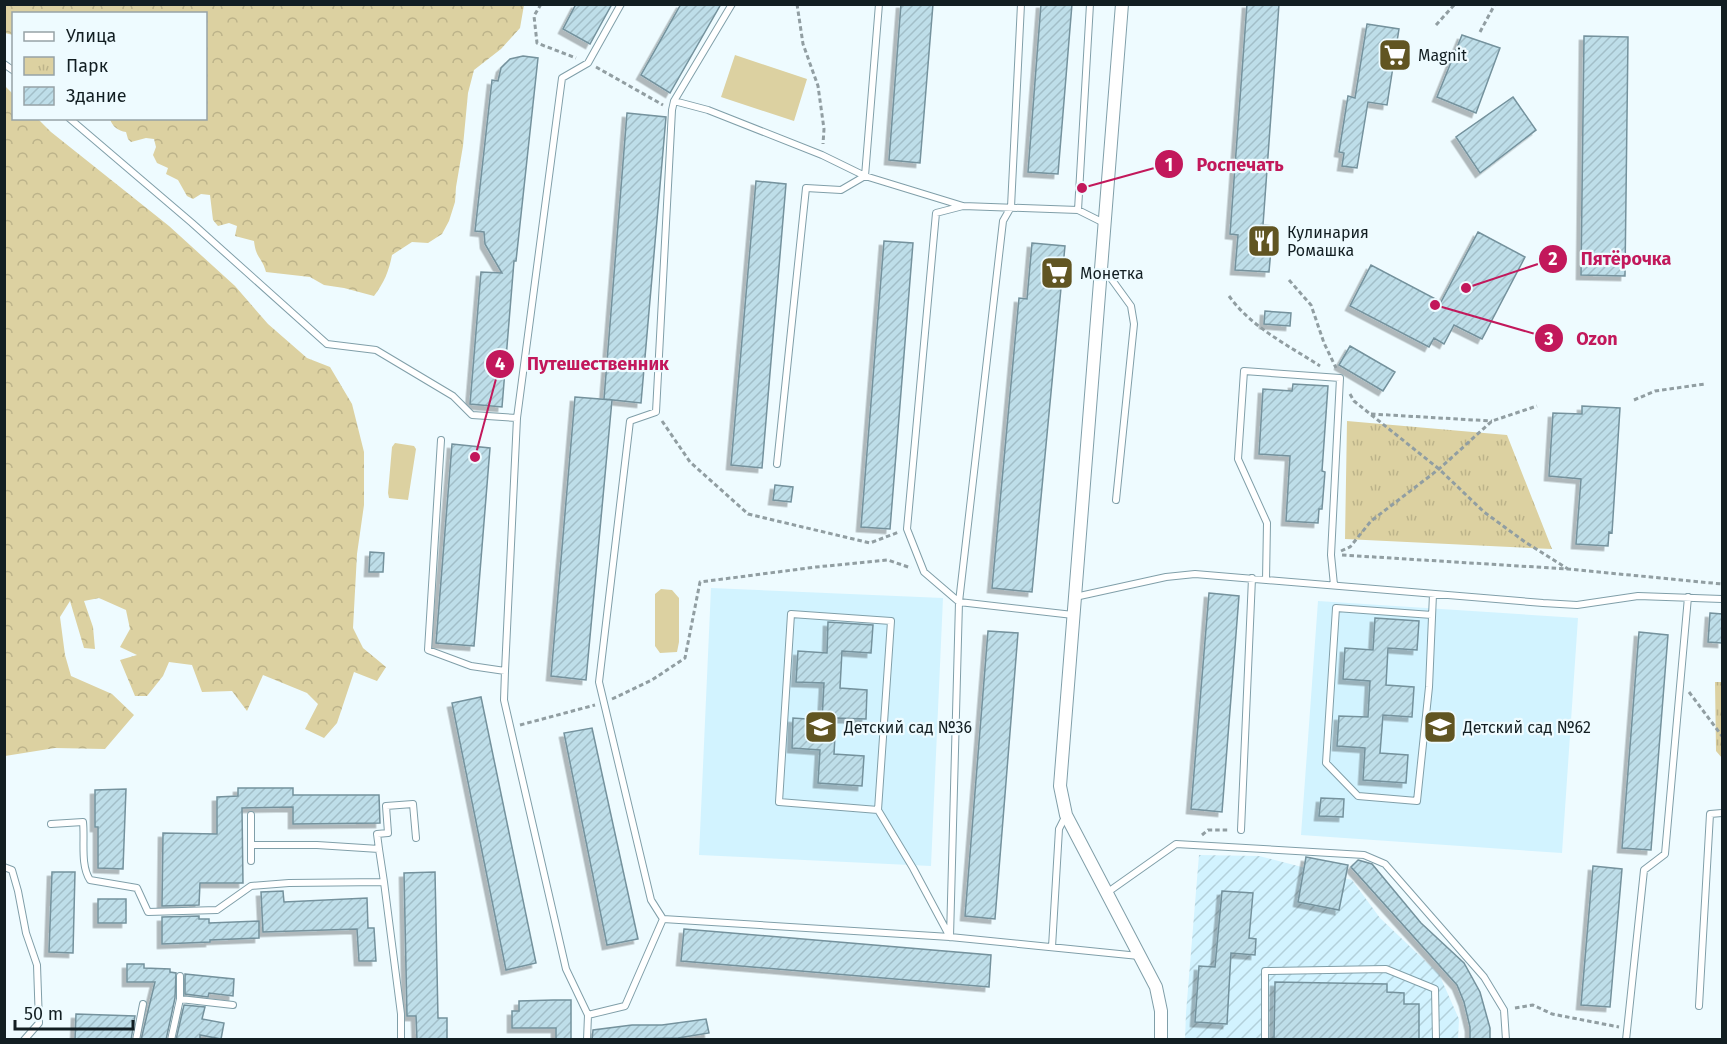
<svg xmlns="http://www.w3.org/2000/svg" width="1727" height="1044" font-family="'Fira Sans',sans-serif">
  <style>
    .built { fill: #d2f3ff }
    .industrial { fill: url(#industrial-furrows) }
    .grass { fill: #dcd1a1 }
    .forest { fill: url(#forest-crowns) }
    .park { fill: url(#park-tufts) }
    .building { fill: url(#building-hatch); stroke: #74929d; stroke-width: 1.5; filter: url(#shadow) }
    .lines { fill: none; stroke-linecap: round; stroke-linejoin: round }
    .lane-casing { stroke: #809fa9; stroke-width: 8 }
    .street-casing { stroke: #809fa9; stroke-width: 14 }
    .path { stroke: #919ea2; stroke-width: 3; stroke-dasharray: 4.5 3; stroke-linecap: butt }
    .lane { stroke: #fff; stroke-width: 6 }
    .street { stroke: #fff; stroke-width: 12 }
    .labels { text-anchor: middle; stroke-width: 4.5; stroke-linejoin: round; paint-order: stroke }
    .poi-label { font-size: 16px; fill: #121e22; stroke: #eefbff; text-anchor: start }
    .leader { fill: none; stroke: #c2185b; stroke-width: 2 }
    .callout-dot { fill: #c2185b; stroke: #eefbff; stroke-width: 2 }
    .mark-label { font-size: 18px; text-anchor: middle; font-weight: bold; fill: #fff }
    .callout-label { font-size: 18px; text-anchor: middle; font-weight: bold; fill: #c2185b; stroke: #eefbff; stroke-width: 4.5; stroke-linejoin: round; paint-order: stroke }
  </style>
  <defs>
    <pattern id="industrial-furrows" width="10" height="10" patternUnits="userSpaceOnUse" patternTransform="scale(1.5)"><rect width="10" height="10" fill="#d2f3ff"/><path d="M-1 1l2-2M0 10L10 0M9 11l2-2" fill="none" stroke="#b3d0da"/></pattern>
    <pattern id="forest-crowns" width="20" height="18" patternUnits="userSpaceOnUse" patternTransform="scale(1.5)"><rect width="20" height="18" fill="#dcd1a1"/><path d="M2 6a3 3 0 1 1 6 0M12 15a3 3 0 1 1 6 0" fill="none" stroke="#bcb38a"/></pattern>
    <pattern id="park-tufts" width="24" height="20" patternUnits="userSpaceOnUse" patternTransform="scale(1.5)"><rect width="24" height="20" fill="#dcd1a1"/><path d="M3 7l-1-3M5 7V3M7 7l1-3M15 17l-1-3M17 17v-4M19 17l1-3" fill="none" stroke="#bcb38a"/></pattern>
    <pattern id="building-hatch" width="6" height="6" patternUnits="userSpaceOnUse" patternTransform="scale(1.5)"><rect width="6" height="6" fill="#bedee9"/><path d="M-1 1l2-2M0 6l6-6M5 7l2-2" fill="none" stroke="#a2bec8"/></pattern>
    <filter id="shadow"><feDropShadow dx="-4.5" dy="4.5" stdDeviation="0" flood-color="#0004"/></filter>
  </defs>
  <rect width="100%" height="100%" fill="#eefbff"/>
  <path class="built" d="M711 588 943 598 931 866 699 855Z
    M1318 601 1578 618 1562 853 1301 835Z"/>
  <path class="industrial" d="M1199 855 1259 856 1352 880 1380 918 1439 974 1459 1019 1458 1039 1185 1040 1186 1013Z"/>
  <path class="grass" d="M735 55 807 79 794 121 721 97Z
    M395 443 414 446 416 449 408 500 389 498 388 493 392 447Z
    M661 589 672 590 679 598V642L677 652 660 653 655 646V594Z"/>
  <path class="forest" d="M5 4H524V5L520 28 501 49 474 70 468 93 463 146 456 187 455 202 449 221 442 234 428 243 412 242 392 255C389 271 384 283 374 296L344 288 324 285 310 277 266 272C262 257 256 259 254 241L235 236 237 226 229 223 218 226 213 220 210 195 201 194 193 199 187 196 178 180 166 174 168 168 157 163 153 155 156 147 154 139 146 138 131 142 128 139 126 132C118 131 112 126 110 119L206 118V14H14L13 35 5 33Z
    M4 85 13 94 14 118 38 119 51 132 169 226 235 286 268 324 307 358 330 367 352 404 364 452V505L357 554 353 628 363 648 386 667 377 681 354 672 337 723 324 738 305 729 318 704 307 693 263 675 247 711 232 691 202 692 192 665 169 662 163 676 147 696H135L120 660 137 655 120 647 130 629 126 610 99 598 84 601 93 627 95 649 84 648 70 601 60 617 65 655 71 676 112 694 134 715 105 749 55 748 5 756Z"/>
  <path class="park" d="M1347 421 1507 435 1552 549 1345 539Z
    M1715 682H1722V758L1716 751Z"/>
  <path class="building" d="M576 4H612L590 44 563 29Z
    M681 4H721L670 93 641 75Z
    M901 4H933L920 163 889 160Z
    M1041 4H1072L1058 174 1028 172Z
    M1247 4H1279L1263 225 1273 226 1269 272 1235 270 1238 235 1230 234Z
    M1367 24 1399 29 1387 105 1368 102 1357 168 1342 166 1344 153 1339 152 1348 96 1355 98Z
    M1462 35 1500 48 1476 113 1437 97Z
    M1584 36 1628 37 1625 276 1581 275Z
    M523 56 538 58 516 261H514L502 407 470 404 481 272 502 273 485 244 484 232 475 231 492 80 498 81 501 68 510 59Z
    M1513 97 1536 130 1480 173 1456 137Z
    M627 113 666 117 641 403 604 399Z
    M756 181 786 184 762 468 731 465Z
    M1478 232 1525 257 1482 339 1454 325 1444 344 1434 338 1429 347 1350 306 1371 265 1441 302Z
    M884 241 913 243 890 529 861 527Z
    M1032 243 1065 246 1032 592 992 588 1019 298 1027 299Z
    M1265 311 1291 313 1290 326 1264 324Z
    M1350 346 1395 372 1383 391 1339 365Z
    M1293 384 1328 386 1322 471 1325 472 1322 509H1319L1318 523 1286 521 1290 456 1259 454 1263 389 1292 391Z
    M575 397 612 400 586 680 551 676Z
    M1582 406 1620 408 1612 533 1609 532 1608 546 1576 544 1581 479 1549 476 1553 413 1582 414Z
    M452 444 490 448 474 646 436 643Z
    M775 485 793 487 791 502 773 500Z
    M370 552 384 553 383 572H369Z
    M1209 593 1239 596 1222 812 1191 809Z
    M1710 613 1722 614V643L1708 642Z
    M1375 618 1419 621 1417 650 1388 648 1386 685 1414 687 1412 717 1383 715 1380 753 1408 755 1406 783 1363 780 1365 748 1337 746 1339 716 1368 717 1370 681 1343 679 1345 648 1373 650Z
    M828 622 873 625 871 653 842 651 840 688 867 690 866 719 836 718 834 754 864 756 862 786 818 783 820 750 792 748 793 718 822 720 824 683 796 682 798 651 827 653Z
    M988 631 1018 633 995 919 965 916Z
    M1639 632 1668 635 1651 850 1622 848Z
    M481 697 536 963 506 970 452 703Z
    M592 728 638 939 607 945 564 733Z
    M238 788H293V795H379L380 823 293 824V807L242 808 243 883H200L199 905 162 906 163 833 217 834V797L238 796Z
    M126 789 123 869 98 868V827H95V790Z
    M1321 798 1344 799 1343 817 1319 816Z
    M1306 857 1348 865 1339 910 1298 902Z
    M1358 860 1372 864 1421 923 1464 963 1480 992 1490 1028V1040H1470V1027L1464 1002 1457 985 1351 867Z
    M1593 866 1622 869 1610 1007 1581 1005Z
    M52 872H75L73 953 49 952Z
    M435 872 438 1018H447V1040H417L416 1016H407L404 873Z
    M283 891 284 902 367 898 368 928H374L376 961H359L357 929 263 932 261 892Z
    M1222 891 1253 893 1249 938 1256 939 1255 955 1231 953 1227 1024 1195 1022 1199 966 1215 967Z
    M98 899H126V923H98Z
    M199 916V919H209V923L259 921V938L210 940V942L162 944V917Z
    M684 929 991 955 989 987 681 961Z
    M127 964H144V968L170 969V972L176 973 175 998 166 1040H141L155 982H127Z
    M185 974 234 979 233 996 209 993 208 997 185 994Z
    M1275 982 1387 984V992L1404 993V1004H1419V1040H1274Z
    M553 1000H571V1040H556V1028H512V1011H519V1001Z
    M184 1005 205 1007 202 1019 224 1023 221 1039 200 1035V1040H176Z
    M76 1014 135 1016 131 1040H75Z
    M706 1019 709 1033 678 1038 592 1040 593 1030 632 1025H662Z"/>
  <g class="lines">
    <g class="lane-casing">
      <path id="lane" d="M4 64 14 71
        M674 101 708 110 822 155 865 176 963 206 1078 210 1104 223
        M69 118 192 223 327 344 376 350 453 396 472 415 517 418
        M963 206 936 213 907 529 924 572 959 602 1073 615
        M1078 210 1090 4
        M1102 266 1131 306 1134 324 1116 500
        M441 440 428 650 471 666 505 671
        M777 464 806 188 841 190 865 176 879 4
        M1266 580 1267 523 1238 459 1244 371 1340 378 1331 555 1334 585
        M1075 597 1166 577 1195 574 1543 603 1577 605 1638 596 1722 599
        M1432 615 1336 608 1326 763 1358 796 1417 801 1429 687 1433 594
        M878 810 891 621 791 614 779 802 878 810 913 868 950 937 959 602 1003 221 1011 207 1021 4
        M51 824 83 822C85 840 80 865 90 880L137 888 148 912 217 910 251 886 289 883 384 882 401 1014V1040
        M1241 830 1252 578
        M252 845H317L379 849 384 882
        M379 849 377 834 388 833 386 806 413 804 416 838
        M251 861V815
        M4 867 12 870 18 891 26 933 37 965 39 1023 24 1040
        M1108 892 1176 844 1364 855 1385 864 1484 977 1504 1010 1506 1040
        M663 919 651 900 599 682 630 421 656 412 672 110 674 101 732 4
        M1052 947 1059 829 1066 815
        M180 999 233 1005
        M1699 1006 1710 814 1722 813
        M588 1015 625 1006 663 919 950 937 1139 956
        M136 1040 143 1004
        M171 1040 180 999V976
        M587 1040 588 1015 566 969 504 700 505 671 517 418 562 78 588 63 621 4
        M1265 1040V971L1386 969 1435 989 1436 1040
        M1626 1040 1644 870 1665 854 1688 597"/>
    </g>
    <g class="street-casing">
      <path id="street" d="M1122 4 1060 786 1066 815 1156 987 1161 1011V1040"/>
    </g>
    <path class="path" d="M541 4 534 16 537 43 576 58
      M797 4 803 44 818 86 824 129 823 144
      M1436 25 1455 4
      M1480 32 1495 4
      M596 67 663 105
      M1289 280 1311 305 1324 343 1336 368
      M1229 296C1252 328 1288 345 1320 366
      M1350 394 1354 401 1439 469 1484 512 1525 542 1568 569
      M1634 400 1655 391 1705 384
      M1371 414 1492 421
      M662 421 690 462 748 514 870 543 899 532
      M1341 551 1350 547 1371 521 1439 469 1492 421 1537 406
      M1342 555 1568 569 1722 584
      M1689 692 1722 736
      M612 699 652 680 685 658 700 582 816 567 888 560 911 568
      M520 725 595 705
      M1202 835 1208 830H1230
      M1515 1008 1533 1005 1552 1014 1619 1027"/>
    <use href="#lane" class="lane"/>
    <use href="#street" class="street"/>
  </g>
  <defs>
    <g id="supermarket-square" transform="scale(1.725)"><rect x="-9" y="-9" width="18" height="18" rx="4" fill="#615522" stroke="#eefbff"/><path d="M-6-5.5h2.5l.6 2H6L4.5 2H-2.5L-4.4-4H-6ZM-1.5 3.2a1.3 1.3 0 1 0 .1 0ZM3 3.2a1.3 1.3 0 1 0 .1 0Z" fill="#fff"/></g>
    <g id="restaurant-square" transform="scale(1.725)"><rect x="-9" y="-9" width="18" height="18" rx="4" fill="#615522" stroke="#eefbff"/><path d="M-5-6h1v4h1v-4h1v4h1v-4h1v5L-1.5 .5V6h-2V.5L-5-1ZM5-6V6H3V1.5H1.5Q1.5-4 5-6Z" fill="#fff"/></g>
    <g id="school-square" transform="scale(1.725)"><rect x="-9" y="-9" width="18" height="18" rx="4" fill="#615522" stroke="#eefbff"/><path d="M0-5L7-2L0 1L-7-2ZM-4 1L0 2.5L4 1V4Q0 6-4 4Z" fill="#fff"/></g>
  </defs>
  <g fill-rule="evenodd">
    <use href="#supermarket-square" x="1395" y="55"/>
    <use href="#restaurant-square" x="1264" y="241"/>
    <use href="#supermarket-square" x="1057" y="273"/>
    <use href="#school-square" x="821" y="727"/>
    <use href="#school-square" x="1440" y="727"/>
  </g>
  <g class="labels">
    <g class="poi-label">
      <text x="1418" y="61">Magnit</text>
      <text x="1287" y="238">Кулинария<tspan x="1287" dy="18">Ромашка</tspan></text>
      <text x="1080" y="279">Монетка</text>
      <text x="844" y="733">Детский сад №36</text>
      <text x="1463" y="733">Детский сад №62</text>
    </g>
  </g>
  <path class="leader" d="M1082 188L1169 164M1466 288L1553 259M1435 305L1549 338M475 457L500 364"/>
  <g class="callout-dot">
    <circle cx="1082" cy="188" r="6"/>
    <circle cx="1466" cy="288" r="6"/>
    <circle cx="1435" cy="305" r="6"/>
    <circle cx="475" cy="457" r="6"/>
    <circle cx="1169" cy="164" r="15"/>
    <circle cx="1553" cy="259" r="15"/>
    <circle cx="1549" cy="338" r="15"/>
    <circle cx="500" cy="364" r="15"/>
  </g>
  <g class="mark-label">
    <text x="1169" y="171">1</text>
    <text x="1553" y="265">2</text>
    <text x="1549" y="345">3</text>
    <text x="500" y="370">4</text>
  </g>
  <g class="callout-label">
    <text x="1240" y="171">Роспечать</text>
    <text x="1626" y="265">Пятёрочка</text>
    <text x="1597" y="345">Ozon</text>
    <text x="598" y="370">Путешественник</text>
  </g>
  <rect width="1727" height="1044" fill="none" stroke="#121e22" stroke-width="12"/>
  <rect x="12" y="12" width="195" height="108" fill="#eefbff" stroke="#96a3a7" stroke-width="1.5"/>
  <rect x="24" y="32" width="30" height="9" fill="#ffffff" stroke="#96a3a7" stroke-width="1.5"/>
  <text x="66" y="42" font-size="18" fill="#121e22">Улица</text>
  <rect x="24" y="57" width="30" height="18" fill="url(#park-tufts)" stroke="#96a3a7" stroke-width="1.5"/>
  <text x="66" y="72" font-size="18" fill="#121e22">Парк</text>
  <rect x="24" y="87" width="30" height="18" fill="url(#building-hatch)" stroke="#96a3a7" stroke-width="1.5"/>
  <text x="66" y="102" font-size="18" fill="#121e22">Здание</text>
  <path d="M15 1020v9h118v-9" fill="none" stroke="#121e22" stroke-width="3"/>
  <text x="24" y="1020" font-size="18" fill="#121e22" stroke="#eefbff" stroke-width="4.5" paint-order="stroke">50 m</text>
</svg>
